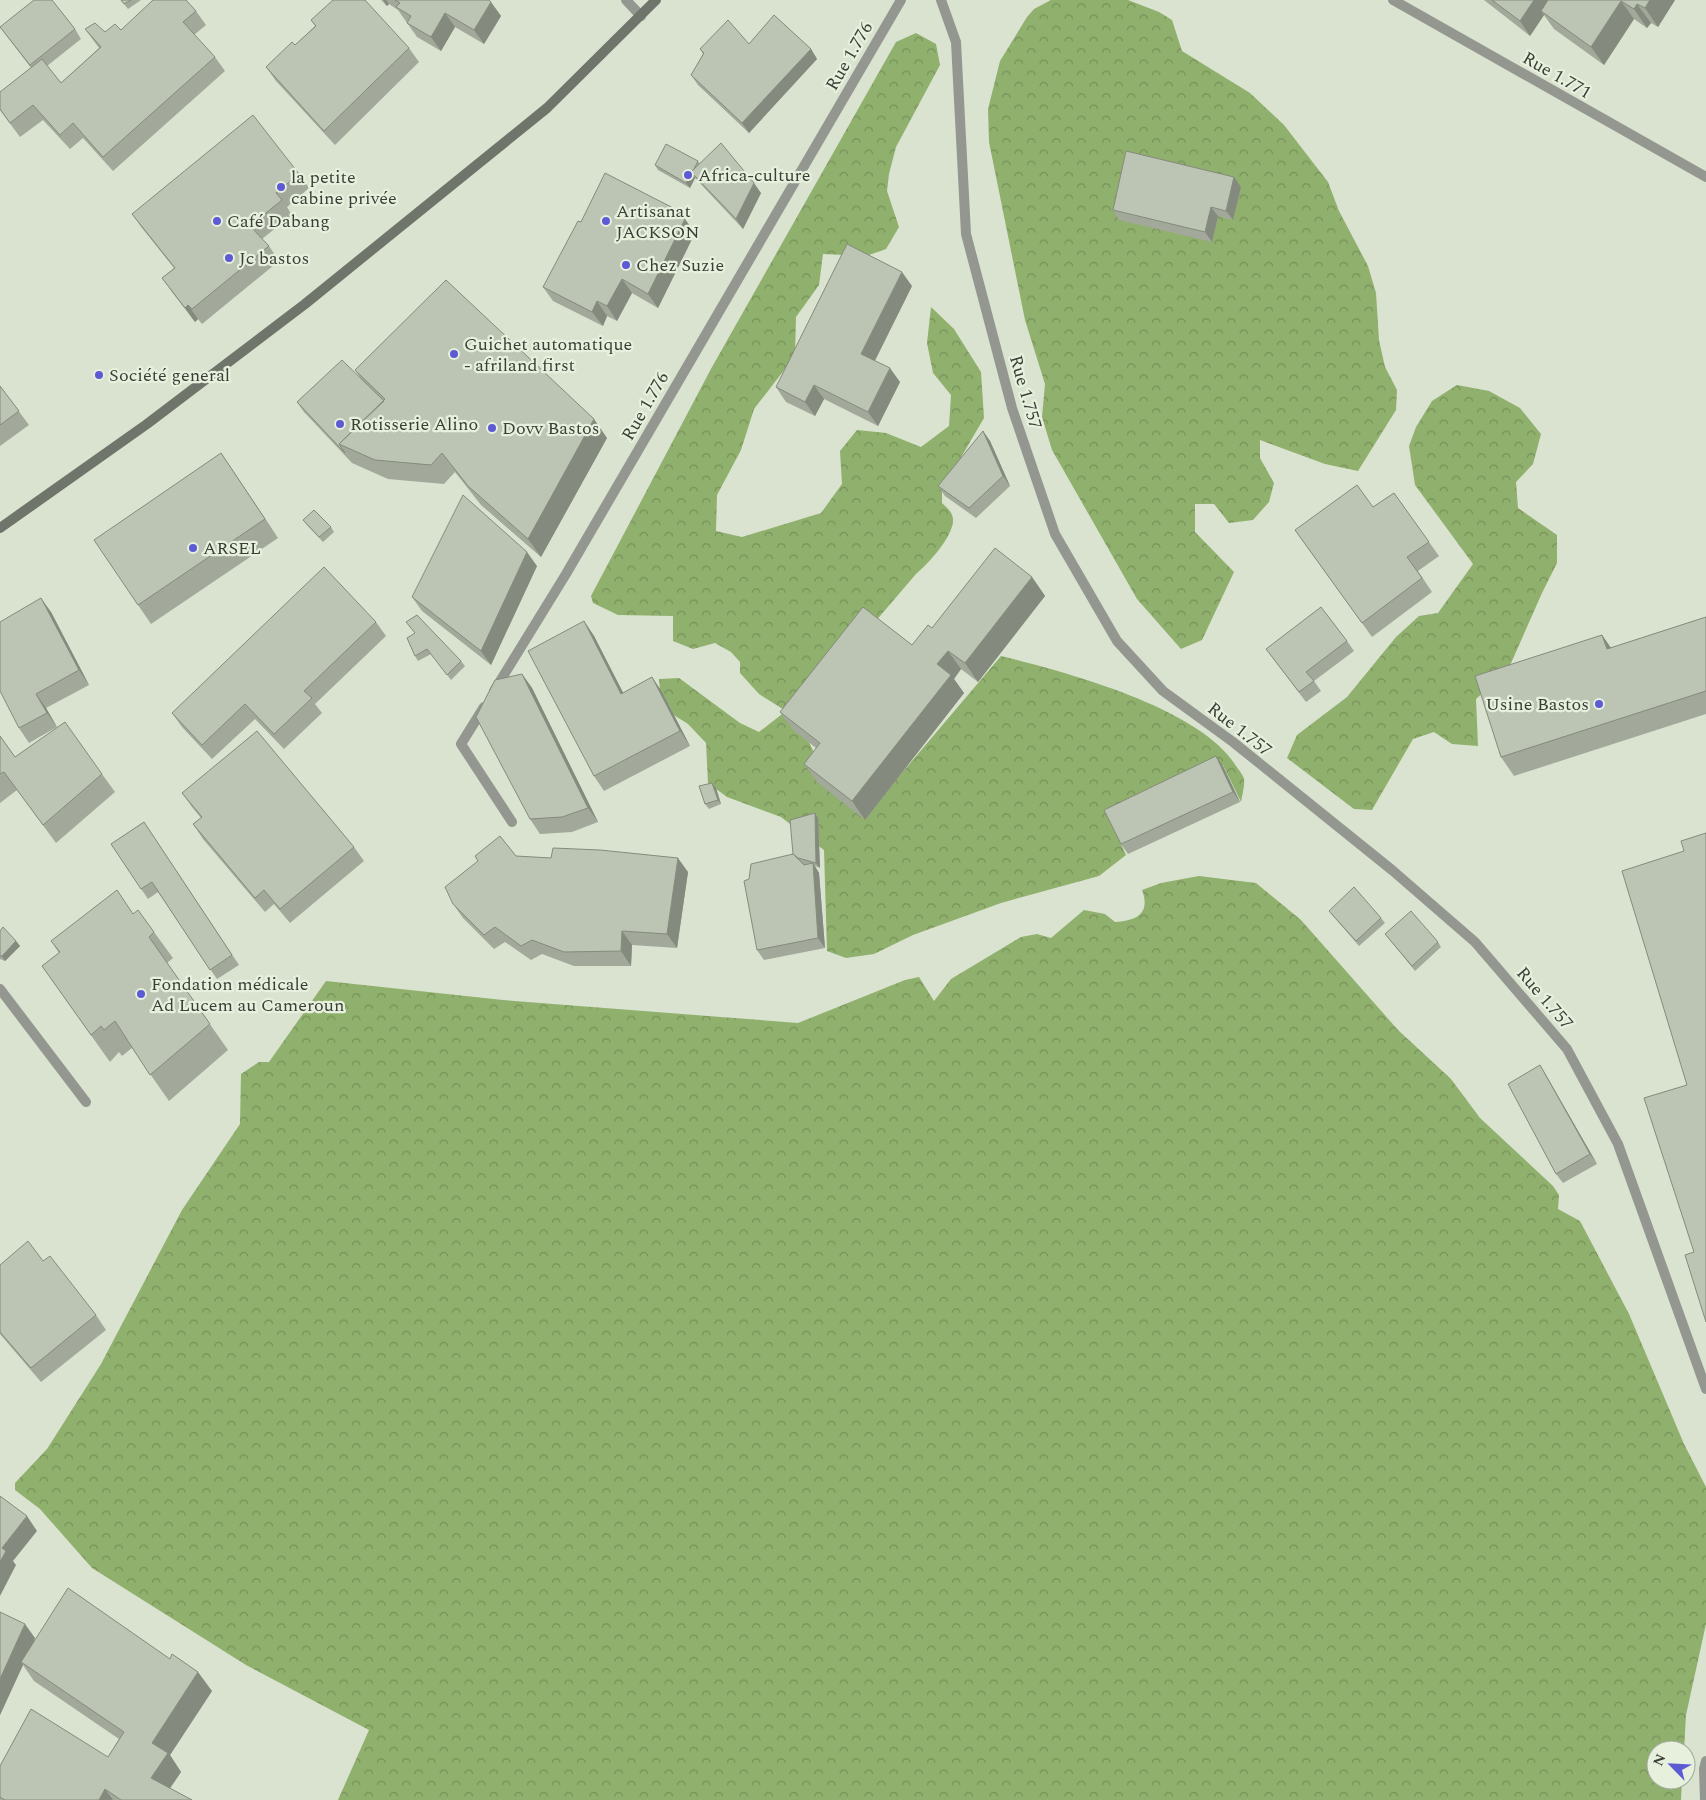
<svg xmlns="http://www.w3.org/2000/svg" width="1706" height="1800" font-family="Spectral,serif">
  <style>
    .forest { fill: url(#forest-crowns) }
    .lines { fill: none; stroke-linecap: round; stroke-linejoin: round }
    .minor { stroke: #939790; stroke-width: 10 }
    .tertiary { stroke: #939790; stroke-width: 10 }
    .secondary { stroke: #6f756a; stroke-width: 10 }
    .wall { fill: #a2a99a }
    .shaded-wall { fill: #848a7d }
    .building { fill: #bcc5b3; stroke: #848a7d }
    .poi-dot { fill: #5d5bd3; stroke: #e6f0dd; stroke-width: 2 }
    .labels { text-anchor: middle; stroke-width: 4.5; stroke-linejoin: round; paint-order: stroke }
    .street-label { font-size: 18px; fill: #3a3e37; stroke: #e6f0dd }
    .poi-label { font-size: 18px; fill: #3a3e37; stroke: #e6f0dd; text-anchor: start }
  </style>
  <defs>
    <pattern id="forest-crowns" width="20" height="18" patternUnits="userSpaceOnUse" patternTransform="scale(1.25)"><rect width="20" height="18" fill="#90b06d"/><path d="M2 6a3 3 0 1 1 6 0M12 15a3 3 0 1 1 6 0" fill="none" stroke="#77915a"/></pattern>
  </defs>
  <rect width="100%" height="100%" fill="#d9e3d0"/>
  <path class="forest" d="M1051 0H1128L1159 12 1172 20 1182 51 1250 93 1284 125 1328 182 1339 211 1368 266 1376 293 1379 340 1385 367 1397 390 1396 410 1358 471 1325 464 1260 440V458L1274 483 1269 502 1253 520 1229 523 1214 504H1195V532L1234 572 1202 640 1181 649 1137 599 1052 450 1042 417 1045 384 1025 320 989 142 988 109 1000 61 1027 17 1034 9Z
    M916 33 936 44 940 65 896 147 889 174 887 191 899 227 886 249 866 256 823 254 819 285 796 317 795 356 754 409 741 450 717 495 716 531 742 537 821 513 842 484 840 451 857 430 886 433 921 447 949 426 951 395 933 373 927 343 931 307 954 329 981 372 984 418 942 490V503C945 506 951 511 952 515 959 531 928 564 916 574L815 692 809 742 823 772 884 794 1001 656C1066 672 1201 708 1236 766 1239 770 1243 775 1244 779 1245 786 1242 795 1241 802L1223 765 1110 819 1126 855 1099 876 1001 903 913 935 874 954 846 958 827 951 824 850 781 817 727 797 708 783 706 743 688 724 669 712 660 691 659 679 679 678 740 723 759 732 786 711 759 694 740 673V662L731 652 715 643 693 649 673 641V616L618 615 593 603 591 596 712 367 896 42Z
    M1457 385 1489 391 1520 408 1541 434 1533 464 1516 482 1518 508 1557 535V563L1542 593 1508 670 1476 699 1478 746 1452 744 1434 732 1413 739 1372 810 1354 809 1287 758 1297 735 1347 697 1396 637 1419 616 1438 613 1473 564 1415 485 1409 446 1416 427 1432 401Z
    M1199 876 1256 883 1301 920 1398 1030 1451 1079 1480 1118 1553 1186 1559 1195 1558 1209 1580 1221 1629 1314 1684 1444 1706 1487V1624L1686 1715 1684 1750H1656V1780H1682L1681 1800H338L369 1730 246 1665 92 1568 40 1509 15 1490V1483L47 1449 101 1364 182 1210 240 1124 241 1074 259 1062H269L326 981 503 1000 798 1023 905 980 919 977 934 1001 951 979 1021 937 1037 934 1051 938 1084 910 1105 914 1115 922C1136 921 1151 914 1142 890L1161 883Z"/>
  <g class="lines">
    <path class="minor" d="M626 0 641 16
      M941 0 956 42 966 234 1012 408 1055 534 1117 641 1163 691 1233 742 1392 870 1475 942 1567 1049 1618 1144 1706 1389
      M494 691 566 574 901 0
      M484 707 461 744 512 822
      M0 989 86 1102
      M1705 1800 1704 1769 1706 1761"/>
    <path class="tertiary" d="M1393 0 1706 177"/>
    <path class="secondary" d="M0 528 147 424 305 304 547 108 656 0"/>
  </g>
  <path class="wall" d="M121 0H141L128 9Z
    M381 0H489L501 16 484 44 455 27 441 51 417 37 398 10 389 4 387 6Z
    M1484 0H1675L1658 27 1651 23 1647 28 1634 19 1604 65 1554 29 1544 15 1530 36Z
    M196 11 206 25 194 35 215 57 225 71 113 171 83 138 70 149 43 120 20 137 0 110V92L31 68 0 27 75 29 81 39 47 66 61 83 99 48 85 29 105 32 121 30Z
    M311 20 409 48 419 62 335 145 276 81 266 67 295 45 315 26Z
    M749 44 811 49 817 59 749 133 698 85 691 75 703 54 700 49Z
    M698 161 700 164 761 193 743 229 695 178 690 188 658 170 655 165Z
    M299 174 309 188 287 207 292 215 262 239 269 246 279 261 202 324 198 319 195 322 172 292 162 278 174 268 142 228 132 214Z
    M1241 187 1233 220 1218 216 1212 242 1119 220 1113 210Z
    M679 211 695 233 658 308 632 293 617 321 607 316 603 326 553 301 543 287 581 222Z
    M912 286 875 361 900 382 878 426 824 399 815 416 786 402 776 387Z
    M355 370 607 438 541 557 481 505 455 472 444 484 388 479 352 463 304 412 297 402 361 379Z
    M0 386 29 425 0 446Z
    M983 431 990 441 1010 486 976 518 945 496 938 486Z
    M221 453 278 538 151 624 138 605Z
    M1394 493 1439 556 1418 571 1432 592 1372 637 1295 530 1373 507Z
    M303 520 331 527 334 532 323 542 307 525Z
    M537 566 491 665 422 611 412 597Z
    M1032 577 1045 596 978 682 961 669 954 679 964 693 865 820 817 782 804 764 816 748 793 730 780 712 912 645 932 628Z
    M51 612 89 685 46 708 57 727 29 743 19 728Z
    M1706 617V714L1514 776 1501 757 1602 635 1611 648Z
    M584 621 594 636 623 693 652 677 662 692 690 746 604 791 594 776Z
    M376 622 386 636 315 704 322 713 284 749 255 719 212 759 182 727 172 713Z
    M407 638 461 661 465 666 451 680 431 654 418 661 415 656Z
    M1347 641 1354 651 1314 681 1321 691 1306 702 1266 649Z
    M522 674 532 688 598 822 572 832 540 834 530 819Z
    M0 736 15 757 102 774 115 792 56 843 17 790 0 803Z
    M1223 766 1240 802 1128 854 1121 844Z
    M716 788 721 804 709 809 705 804Z
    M182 793 354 847 364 861 290 923 274 904 265 912 203 839 193 824 201 818 192 807Z
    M815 813 818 818 820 868 815 866 819 873 825 948 764 960 757 950 793 854Z
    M144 822 239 965 217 979 158 892 148 899 111 844Z
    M516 856 688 872 677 948 632 945 631 966H574L542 954 531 960 505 942 494 949 463 918 453 904 478 861Z
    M1329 911 1381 918 1385 923 1359 946 1333 916Z
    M134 914 154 932 173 958 167 963 228 1050 169 1101 132 1048 122 1056 119 1052 110 1062 42 966 59 953 51 941Z
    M0 931 16 941 20 946 5 961 0 959Z
    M1385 934 1438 942 1441 947 1415 971Z
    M1540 1065 1546 1075 1597 1164 1563 1183 1556 1174Z
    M43 1261 96 1315 106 1330 41 1382 0 1334V1265Z
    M0 1612 35 1638 33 1644 212 1691 170 1755 181 1772 170 1788 192 1800H0V1766L108 1757 119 1739 34 1681 23 1665 0 1715Z"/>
  <path class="shaded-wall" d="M383 0H386L389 4 387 6Z
    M1534 0H1554L1541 11 1544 15 1530 36 1520 21Z
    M1650 0H1675L1658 27 1645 8Z
    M1621 1 1634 19 1604 65 1591 47Z
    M491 2 501 16 484 44 474 30Z
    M1637 4 1651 23 1647 28 1634 9Z
    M445 13 455 27 441 51 431 37Z
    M811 49 817 59 749 133 742 123Z
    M692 173 695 178 690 188 686 183Z
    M1234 177 1241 187 1233 220 1226 211Z
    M754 183 761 193 743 229 736 219Z
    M1211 207 1218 216 1212 242 1205 232Z
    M679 211 695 233 658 308 648 294Z
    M902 272 912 286 871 368 861 354Z
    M622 279 632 293 617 321 607 306Z
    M597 301 607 316 603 326 592 312Z
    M188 305 198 319 195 322 185 308Z
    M890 368 900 382 878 426 868 412Z
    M814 385 824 399 815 416 805 402Z
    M594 419 607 438 541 557 528 539Z
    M983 431 990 441 1010 486 1003 476Z
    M221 453 234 472 278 538 265 519Z
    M527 552 537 566 491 665 481 651Z
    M1032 577 1045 596 978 682 965 663Z
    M41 598 51 612 89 685 79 670Z
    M584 621 594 636 631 708 621 694Z
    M1602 635 1615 654 1607 649Z
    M948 651 961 669 954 679 964 693 865 820 852 801 937 664Z
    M522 674 532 688 598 822 588 808Z
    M652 677 662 692 690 746 680 731Z
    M36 694 46 708 57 727 47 713Z
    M1216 756 1223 766 1240 802 1233 792Z
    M712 783 716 788 721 804 718 800Z
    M815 813 818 818 820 868 816 863Z
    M678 858 688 872 677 948 667 934Z
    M813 863 819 873 825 948 818 938Z
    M622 931 632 945 631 966 621 951Z
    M16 941 20 946 5 961 2 956Z
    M1540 1065 1546 1075 1597 1164 1590 1154Z
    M27 1516 37 1531 13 1561 16 1565 0 1596V1562L2 1548Z
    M25 1624 35 1638 24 1664 21 1662 23 1665 0 1715V1679Z
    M198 1672 212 1691 170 1755 181 1772 164 1797 151 1778 152 1743Z
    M105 1789 113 1800H99Z"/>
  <path class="building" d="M34 0H52L75 29 30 65 0 27Z
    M121 0H131L124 4Z
    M153 0H186L196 11 183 22 215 57 103 157 73 123 60 135 33 105 10 123 0 109V92L42 59 61 83 101 47 85 29 95 23 105 32 115 24 121 30Z
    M333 0H365L409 48 324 131 266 67 292 42 295 45 316 26 311 20Z
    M395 0H489L491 2 474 30 445 13 431 37 407 23 411 16 396 7 400 3Z
    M1492 0H1534L1520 21Z
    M1548 0H1650L1645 8 1637 4 1634 9 1621 1 1591 47 1541 11Z
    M774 15 811 49 742 123 691 75 704 53 700 49 728 20 749 44Z
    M253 115 299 174 276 193 282 200 250 226 269 246 192 309 188 305 185 308 162 278 175 268 132 214Z
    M721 143 754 183 736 219 691 172Z
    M666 144 698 161 694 169 691 172 692 173 686 183 655 165Z
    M1126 151 1234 177 1226 211 1211 207 1205 232 1113 210Z
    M605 173 679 211 677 215 685 219 648 294 622 279 607 306 597 301 592 312 543 287 578 221 581 222Z
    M847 244 902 272 861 354 890 368 868 412 814 385 805 402 776 387Z
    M446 280 594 419 528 539 468 486 442 453 431 465 375 460 339 444 385 399 355 370Z
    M342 360 384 401 339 444 345 453 297 402Z
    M0 386 19 411 0 425Z
    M983 431 1003 476 969 508 938 486Z
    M221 453 265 519 138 605 94 540Z
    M1357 485 1373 507 1394 493 1429 542 1407 557 1422 578 1362 623 1295 530Z
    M463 495 527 552 481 651 412 597Z
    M314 510 331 527 319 537 303 520Z
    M995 548 1032 577 965 663 948 651 937 664 951 675 852 801 804 764 820 743 780 712 863 607 912 645 928 625 932 628Z
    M324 567 376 622 304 691 312 698 274 734 245 704 202 745 172 713Z
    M41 598 79 670 36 694 47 713 19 728 0 691V622Z
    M1321 607 1347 641 1306 672 1314 681 1299 692 1266 649Z
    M417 615 461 661 447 675 427 649 415 656 407 638 415 633 406 622Z
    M1706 617V691L1501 757 1475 676 1602 635 1607 649Z
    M584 621 621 694 652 677 680 731 594 776 528 651Z
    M522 674 588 808 562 817 530 819 476 717 495 680Z
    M65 722 102 774 43 825 4 772 0 774V736L15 757Z
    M257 731 354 847 280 909 264 890 255 898 193 824 202 817 182 793Z
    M1216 756 1233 792 1121 844 1104 810Z
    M712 783 718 800 705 804 699 786Z
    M815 813 816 863 798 858 793 854 790 820Z
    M144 822 232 955 210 970 152 882 141 889 111 844Z
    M1706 833V1322L1685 1255 1694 1252 1644 1098 1687 1085 1622 871 1684 851 1681 841Z
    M500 836 516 856 551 858 553 848 600 850 678 858 667 934 622 931 621 951 564 952 532 940 521 946 495 927 484 935 453 904 445 887 478 861 475 856Z
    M793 854 804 865 813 863 818 938 757 950 744 881 749 879 751 864Z
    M1354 887 1381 918 1356 941 1329 911Z
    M117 890 133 914 138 910 154 932 149 937 210 1024 150 1075 115 1021 104 1030 101 1026 91 1035 42 966 60 952 51 941Z
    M1411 911 1438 942 1412 966 1385 934Z
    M3 927 16 941 2 956H0V931Z
    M1540 1065 1590 1154 1556 1174 1508 1084Z
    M28 1241 43 1261 50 1256 96 1315 31 1368 0 1332V1265Z
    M0 1496 27 1516 2 1548 6 1551 0 1562Z
    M68 1588 170 1659 172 1654 198 1672 152 1743 168 1753 151 1778 192 1800H121L105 1789 99 1800H5L0 1797V1766L31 1709 108 1757 124 1732 21 1662Z
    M0 1612 25 1624 0 1679Z"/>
  <g class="poi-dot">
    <circle cx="688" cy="175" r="5"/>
    <circle cx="281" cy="187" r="5"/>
    <circle cx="217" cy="221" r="5"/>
    <circle cx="606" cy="221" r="5"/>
    <circle cx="229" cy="258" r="5"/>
    <circle cx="626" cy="265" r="5"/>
    <circle cx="454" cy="354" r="5"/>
    <circle cx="99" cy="375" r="5"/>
    <circle cx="340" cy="424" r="5"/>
    <circle cx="492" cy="428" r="5"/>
    <circle cx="193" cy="548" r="5"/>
    <circle cx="1599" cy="704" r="5"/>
    <circle cx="141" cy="994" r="5"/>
  </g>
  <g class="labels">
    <g class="street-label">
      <text transform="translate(849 56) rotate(-60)" y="6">Rue 1.776</text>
      <text transform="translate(1557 75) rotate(30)" y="6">Rue 1.771</text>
      <text transform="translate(1026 392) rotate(74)" y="6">Rue 1.757</text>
      <text transform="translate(645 406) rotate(-60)" y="6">Rue 1.776</text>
      <text transform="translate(1240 729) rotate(38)" y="6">Rue 1.757</text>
      <text transform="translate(1545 998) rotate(49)" y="6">Rue 1.757</text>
    </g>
    <g class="poi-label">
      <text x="698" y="181">Africa-culture</text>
      <text x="291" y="183">la petite<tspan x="291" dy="21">cabine privée</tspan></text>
      <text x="616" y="217">Artisanat<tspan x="616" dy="21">JACKSON</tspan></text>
      <text x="227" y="227">Café Dabang</text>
      <text x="239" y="264">Jc bastos</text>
      <text x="636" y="271">Chez Suzie</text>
      <text x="464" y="350">Guichet automatique<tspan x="464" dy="21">- afriland first</tspan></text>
      <text x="109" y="381">Société general</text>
      <text x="350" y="430">Rotisserie Alino</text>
      <text x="502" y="434">Dovv Bastos</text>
      <text x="203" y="554">ARSEL</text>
      <text x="1589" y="710" text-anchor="end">Usine Bastos</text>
      <text x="151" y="990">Fondation médicale<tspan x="151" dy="21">Ad Lucem au Cameroun</tspan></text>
    </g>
  </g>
  <g transform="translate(1671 1765) rotate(294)"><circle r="24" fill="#e6f0dd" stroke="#a1a99b"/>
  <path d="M0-4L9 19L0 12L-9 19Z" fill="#5d5bd3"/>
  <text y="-8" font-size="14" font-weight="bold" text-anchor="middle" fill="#3a3e37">N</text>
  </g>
</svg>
